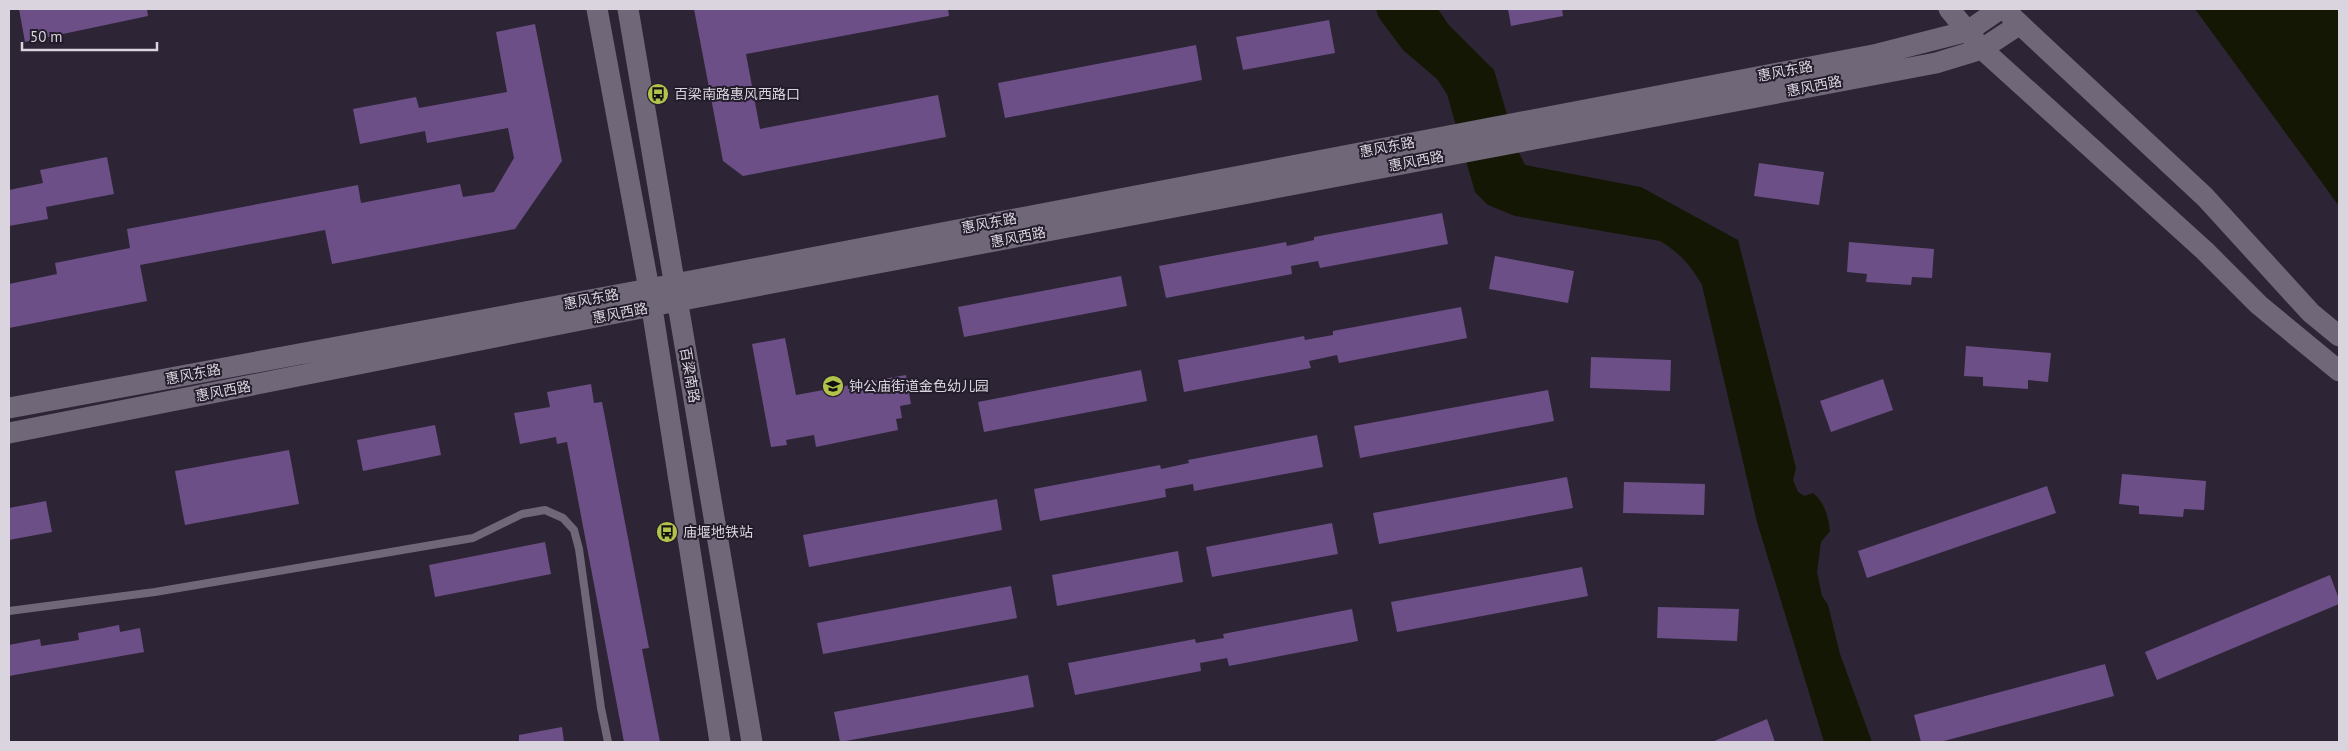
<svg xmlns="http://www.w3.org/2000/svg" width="2348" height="751" font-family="'PT Sans','Noto Sans SC',sans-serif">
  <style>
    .water { fill: #141703 }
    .building { fill: #6c4f86 }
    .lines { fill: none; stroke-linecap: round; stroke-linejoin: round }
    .lane { stroke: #706779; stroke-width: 8 }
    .secondary { stroke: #706779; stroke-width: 21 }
    .labels { text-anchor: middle; stroke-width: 4; stroke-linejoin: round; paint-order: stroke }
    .street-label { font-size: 14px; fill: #d9d4de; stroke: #231c2b }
    .poi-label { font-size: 14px; fill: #d9d4de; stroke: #231c2b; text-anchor: start }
  </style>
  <rect width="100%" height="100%" fill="#2d2535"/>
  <path class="water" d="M1376 9H1438L1448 24 1494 70 1517 149 1525 165 1641 187 1738 240 1796 468 1793 480 1798 492 1804 496 1813 493C1825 503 1828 516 1830 531L1821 542 1817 572 1822 596 1828 605 1840 654 1872 742H1824L1757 522 1702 285C1691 266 1680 253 1660 241L1515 216 1488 205 1475 192 1447 94 1437 79 1403 50 1379 18Z
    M2195 9H2339V206Z"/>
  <path class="building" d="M19 9H147L148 16 25 42Z
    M694 9H948L949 16 746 54 760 129 938 95 946 137 743 176 723 161Z
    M1508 9H1562L1563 16 1511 26Z
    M1329 20 1335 53 1243 70 1236 37Z
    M535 24 562 161 515 229 332 264 325 230 140 265 147 301 9 328V284L57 274 55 263 130 248 127 229 358 185 361 203 460 184 463 197 494 192 514 158 508 128 427 143 425 131 360 144 353 109 416 97 419 108 507 92 496 32Z
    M1196 45 1202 80 1005 118 998 83Z
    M107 157 114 194 46 207 48 219 9 226V190L43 183 40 170Z
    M1759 163 1824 172 1819 205 1754 196Z
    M1442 213 1448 244 1320 268 1318 261 1291 266 1292 274 1166 298 1159 266 1286 242 1287 246 1314 240V237Z
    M1849 242 1934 249 1932 278 1912 277 1911 285 1866 282 1867 274 1847 272Z
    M1495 256 1574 271 1568 303 1489 289Z
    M1121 276 1127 306 964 337 958 307Z
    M1461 307 1467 338 1339 363 1337 355 1309 361 1311 368 1184 392 1178 360 1304 336 1305 340 1333 335V331Z
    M785 338 796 395 906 375 911 404 900 406 902 418 896 419 898 430 816 447 814 435 786 440 787 445 771 447 752 344Z
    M1966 346 2051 353 2048 382 2028 380V389L1983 386V377L1964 376Z
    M1591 357 1671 360 1670 391 1590 388Z
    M1141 370 1147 401 984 432 978 402Z
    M1883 379 1893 410 1831 432 1820 401Z
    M591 384 594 403 602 402 649 648 642 649 660 742H624L567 442 557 444 556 437 520 444 514 413 550 407 547 392Z
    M1548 390 1554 421 1360 458 1354 426Z
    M435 425 441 455 363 471 357 440Z
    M1317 435 1323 467 1194 491 1193 484 1165 489 1166 497 1040 521 1034 489 1160 465 1161 469 1189 463 1188 460Z
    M289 450 299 504 185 525 175 471Z
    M2122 474 2206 481 2204 510 2184 509 2183 517 2139 514V506L2119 504Z
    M1567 477 1573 508 1379 544 1373 513Z
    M1624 482 1705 484 1704 515 1623 513Z
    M2047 486 2056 513 1867 578 1858 551Z
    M997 499 1002 530 809 567 803 535Z
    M46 501 52 532 9 540V508Z
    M1332 523 1338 554 1212 577 1206 547Z
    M545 542 551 574 435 597 429 565Z
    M1178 551 1183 582 1057 606 1052 575Z
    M1582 567 1588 596 1397 632 1391 602Z
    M2330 575 2339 599V604L2157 680 2145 652Z
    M1011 586 1017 618 823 654 817 623Z
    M1658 607 1739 609 1737 641 1657 638Z
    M1352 609 1358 641 1229 666 1227 658 1200 663 1201 671 1075 695 1068 663 1195 639 1196 643 1224 638 1223 634Z
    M119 625 120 632 140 628 144 652 9 676V645L40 639 41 646 79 640 78 633Z
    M2105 664 2114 696 1940 742H1921L1914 715Z
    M1028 675 1034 707 840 742 834 712Z
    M1767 719 1775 742H1712Z
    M562 727 564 742H519V735Z"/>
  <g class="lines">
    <path class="lane" d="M9 611 155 592 473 538 522 514 545 510 563 518 574 530 579 549 601 708 608 742"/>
    <path class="secondary" d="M597 9 649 289 720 742
      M628 9 752 742
      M1949 9 1982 49 2205 251 2259 305 2339 371
      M2010 15 2205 197 2311 313 2339 336
      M9 408 649 289 1878 54 1968 31 2000 9
      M9 433 677 301 1936 63 1982 49 2020 24"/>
  </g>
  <defs>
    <g id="bus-disc" transform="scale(1.125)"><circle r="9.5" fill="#b3c24b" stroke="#231c2b"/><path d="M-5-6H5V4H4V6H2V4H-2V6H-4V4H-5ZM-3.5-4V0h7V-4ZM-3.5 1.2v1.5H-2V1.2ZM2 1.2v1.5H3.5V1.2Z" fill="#111"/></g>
    <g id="school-disc" transform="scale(1.125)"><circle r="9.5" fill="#b3c24b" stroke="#231c2b"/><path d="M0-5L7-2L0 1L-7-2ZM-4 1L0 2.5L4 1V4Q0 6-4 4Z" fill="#111"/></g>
  </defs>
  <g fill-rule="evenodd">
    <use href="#bus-disc" x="658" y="94"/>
    <use href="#school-disc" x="833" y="386"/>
    <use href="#bus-disc" x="667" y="532"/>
  </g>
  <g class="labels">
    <g class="street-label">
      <text transform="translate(1785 71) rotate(-11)" y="5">惠风东路</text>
      <text transform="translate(1814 86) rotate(-11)" y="5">惠风西路</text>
      <text transform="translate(1387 147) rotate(-11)" y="5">惠风东路</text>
      <text transform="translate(1416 161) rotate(-11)" y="5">惠风西路</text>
      <text transform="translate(989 223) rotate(-11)" y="5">惠风东路</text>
      <text transform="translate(1018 237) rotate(-11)" y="5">惠风西路</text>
      <text transform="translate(591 299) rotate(-11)" y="5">惠风东路</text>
      <text transform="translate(620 313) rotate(-11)" y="5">惠风西路</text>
      <text transform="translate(193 374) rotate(-11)" y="5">惠风东路</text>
      <text transform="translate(690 375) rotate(80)" y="5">百梁南路</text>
      <text transform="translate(223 391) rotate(-11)" y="5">惠风西路</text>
    </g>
    <g class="poi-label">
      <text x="674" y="99">百梁南路惠风西路口</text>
      <text x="849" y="391">钟公庙街道金色幼儿园</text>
      <text x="683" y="537">庙堰地铁站</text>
    </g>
  </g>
  <rect width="2348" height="751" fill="none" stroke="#d9d4de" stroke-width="20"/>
  <path d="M22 42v8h135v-8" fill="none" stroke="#d9d4de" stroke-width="2.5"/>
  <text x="30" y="42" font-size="15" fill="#d9d4de" stroke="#231c2b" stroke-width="4" paint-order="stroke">50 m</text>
</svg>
